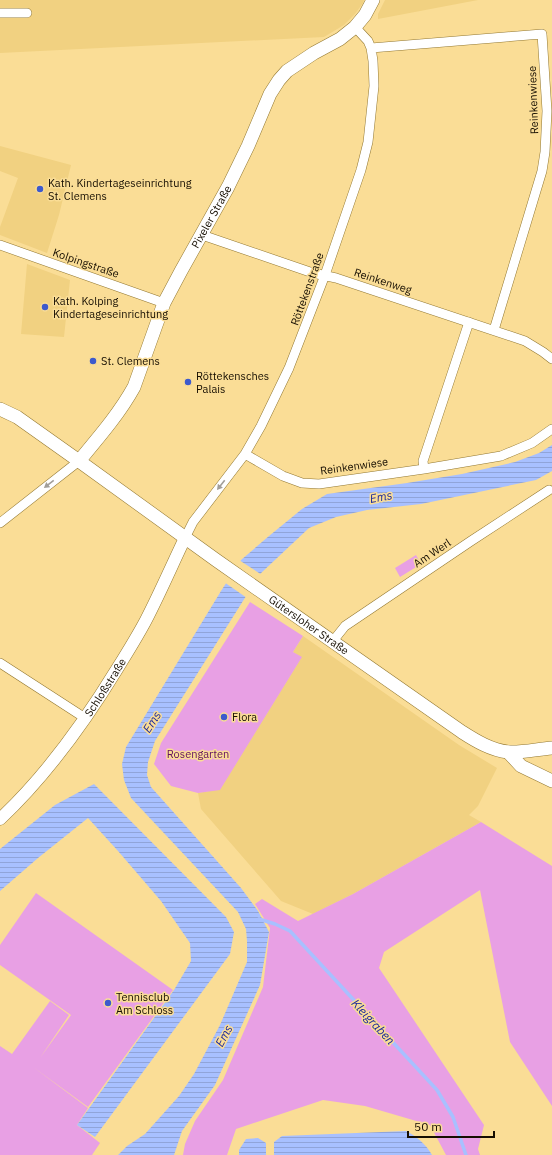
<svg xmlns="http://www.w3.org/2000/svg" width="552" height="1155" font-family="'IBM Plex Sans',sans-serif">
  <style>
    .built { fill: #f1d181 }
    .park { fill: #e8a0e4 }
    .water { fill: url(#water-rules) }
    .pier { fill: #fadd96 }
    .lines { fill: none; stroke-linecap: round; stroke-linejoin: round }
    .stream { stroke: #a8c0ff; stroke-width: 3.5 }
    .minor-casing { stroke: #937831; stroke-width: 10 }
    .tertiary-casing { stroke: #937831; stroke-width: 13 }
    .secondary-casing { stroke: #937831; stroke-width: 14 }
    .minor { stroke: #fff; stroke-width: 9 }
    .tertiary { stroke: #fff; stroke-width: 12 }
    .secondary { stroke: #fff; stroke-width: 13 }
    .oneway { fill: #a19e99 }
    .poi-dot { fill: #3d5acc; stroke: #fadd96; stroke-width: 1.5 }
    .labels { text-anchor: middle; stroke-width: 3; stroke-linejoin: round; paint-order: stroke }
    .street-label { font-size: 11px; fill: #150d00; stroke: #fadd96 }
    .poi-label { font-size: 11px; fill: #150d00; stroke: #fadd96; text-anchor: start }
    .park-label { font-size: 11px; fill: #600c60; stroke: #fadd96 }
    .water-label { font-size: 12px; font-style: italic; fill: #1a289d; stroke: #fadd96 }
  </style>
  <defs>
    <pattern id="water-rules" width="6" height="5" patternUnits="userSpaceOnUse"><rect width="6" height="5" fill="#a8c0ff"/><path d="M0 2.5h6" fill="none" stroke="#90a4d9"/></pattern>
  </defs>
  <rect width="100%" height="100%" fill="#fadd96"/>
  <path class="built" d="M0 0H364L363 3 355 14 344 25 324 37 0 53Z
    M385 0H478L378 19V14Z
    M0 146 71 165 59 215 47 253 0 235V227L18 178 0 171Z
    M27 264 70 280 64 337 21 334Z
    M303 636 459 745 497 768 478 806 469 815 481 822 353 894 313 914 281 901 201 809 198 793 220 789 301 658 293 652Z"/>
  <path class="park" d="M416 555 421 564 400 577 395 568Z
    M250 602 303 636 293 652 302 657 220 790 198 793 171 786 154 764 161 743Z
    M481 822 552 866V1106L510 1042 480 890 384 952 379 968 484 1125 478 1149 480 1155H446L430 1125 365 1106 323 1100 236 1129 227 1155H183L185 1144 195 1121 223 1080 263 987 270 928 255 904 262 899 298 921 353 894Z
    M36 893 173 990 88 1107 33 1067 88 1108 77 1125 100 1143 92 1155H0V1046L12 1054 50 1001 69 1015 40 1058 71 1015 0 965V945Z"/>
  <path class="water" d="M552 445V471L536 480 421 504 367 510 336 517 309 528 260 574 155 741 148 762 147 775 151 787 241 888 258 911 269 932 260 985 215 1085 182 1131 174 1155H118L127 1146 145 1134 179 1096 194 1074 220 1025 247 962V941L246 929 238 912 131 798 124 780 122 764 126 747 221 591 241 560 269 536 302 509 327 494 407 483 462 474 515 462 539 453Z
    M94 784 226 917 234 932 230 954 95 1137 77 1125 174 990 191 961 190 943 161 901 118 851 88 818 38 858 0 891V849L55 805Z
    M406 1131C416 1136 426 1144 432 1155H274V1142L282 1136Z
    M258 1138 266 1143V1155H239V1150L246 1139Z"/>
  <path class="pier" d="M239 560 262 575 247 598 224 582Z"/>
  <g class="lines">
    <path class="stream" d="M259 919 275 924 290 931 437 1090 453 1117 466 1155"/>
    <g class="minor-casing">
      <path id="minor" d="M0 13H27
        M371 48 542 34 547 111 545 152 542 171 494 330
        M202 235 313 273 336 278 525 341 543 352 552 359
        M0 245 164 303
        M245 454 283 476 302 483 319 484 424 469 501 456 532 443 552 429
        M424 469 423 461 469 322
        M0 523 79 461
        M185 538 193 522 245 454 261 426 289 368 325 275 361 170 368 142 374 86 373 61 371 48 368 41 355 27
        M333 641 345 626 471 541 549 490
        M0 663 85 718"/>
    </g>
    <g class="tertiary-casing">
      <g id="tertiary">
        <path id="s1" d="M0 819C46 776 84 723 117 669 127 653 137 637 146 620 160 593 172 565 185 538"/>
      </g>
    </g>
    <g class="secondary-casing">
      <g id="secondary">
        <path id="s2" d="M0 409 17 417 79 461 216 560 462 732C476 741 491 750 508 752 522 753 538 749 552 748"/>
        <path id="s3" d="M79 461C99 437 119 414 134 387L164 303 181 271 228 187 248 146 270 94 279 80 287 71 314 53 340 39 355 27 365 15 373 0"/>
        <path d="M508 752 521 766 552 781"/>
      </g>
    </g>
    <use href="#minor" class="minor"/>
    <use href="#tertiary" class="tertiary"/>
    <use href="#secondary" class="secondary"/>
  </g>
  <defs><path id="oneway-solid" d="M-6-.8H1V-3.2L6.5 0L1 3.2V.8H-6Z"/></defs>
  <g class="oneway">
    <use href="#oneway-solid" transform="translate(49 484) rotate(142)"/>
    <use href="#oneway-solid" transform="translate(221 485) rotate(128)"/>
  </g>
  <g class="poi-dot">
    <circle cx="40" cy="189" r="4"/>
    <circle cx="45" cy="307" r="4"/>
    <circle cx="93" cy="361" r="4"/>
    <circle cx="188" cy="382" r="4"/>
    <circle cx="224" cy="717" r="4"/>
    <circle cx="108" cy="1003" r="4"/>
  </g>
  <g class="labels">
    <g class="street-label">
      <text transform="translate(533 100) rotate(-92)" y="4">Reinkenwiese</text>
      <text dy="4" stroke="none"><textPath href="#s3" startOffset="280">Pixeler Straße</textPath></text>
      <text transform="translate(86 263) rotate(19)" y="4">Kolpingstraße</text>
      <text transform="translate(383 281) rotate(18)" y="4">Reinkenweg</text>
      <text transform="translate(307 289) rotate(-70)" y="4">Röttekenstraße</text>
      <text transform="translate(354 466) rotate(-8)" y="4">Reinkenwiese</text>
      <text transform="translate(432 553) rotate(-34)" y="4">Am Werl</text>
      <text dy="4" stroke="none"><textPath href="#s2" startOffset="377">Gütersloher Straße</textPath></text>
      <text dy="4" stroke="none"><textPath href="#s1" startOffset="169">Schloßstraße</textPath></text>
    </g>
    <g class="poi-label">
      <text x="48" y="187">Kath. Kindertageseinrichtung<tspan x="48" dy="13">St. Clemens</tspan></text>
      <text x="53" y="305">Kath. Kolping<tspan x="53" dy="13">Kindertageseinrichtung</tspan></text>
      <text x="101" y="365">St. Clemens</text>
      <text x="196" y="380">Röttekensches<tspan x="196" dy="13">Palais</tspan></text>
      <text x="232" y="721">Flora</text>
      <text x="116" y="1001">Tennisclub<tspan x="116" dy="13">Am Schloss</tspan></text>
    </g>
    <g class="park-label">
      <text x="198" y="758">Rosengarten</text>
    </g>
    <g class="water-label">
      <text transform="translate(381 497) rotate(-10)" y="4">Ems</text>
      <text transform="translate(152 722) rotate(-57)" y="4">Ems</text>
      <text transform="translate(373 1022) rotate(47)" y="4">Kleigraben</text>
      <text transform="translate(224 1036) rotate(-62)" y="4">Ems</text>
    </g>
  </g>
  <path d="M408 1131v6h86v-6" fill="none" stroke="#150d00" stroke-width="2"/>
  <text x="414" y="1131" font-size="12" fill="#150d00" stroke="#fadd96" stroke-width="3" paint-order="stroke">50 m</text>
</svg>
